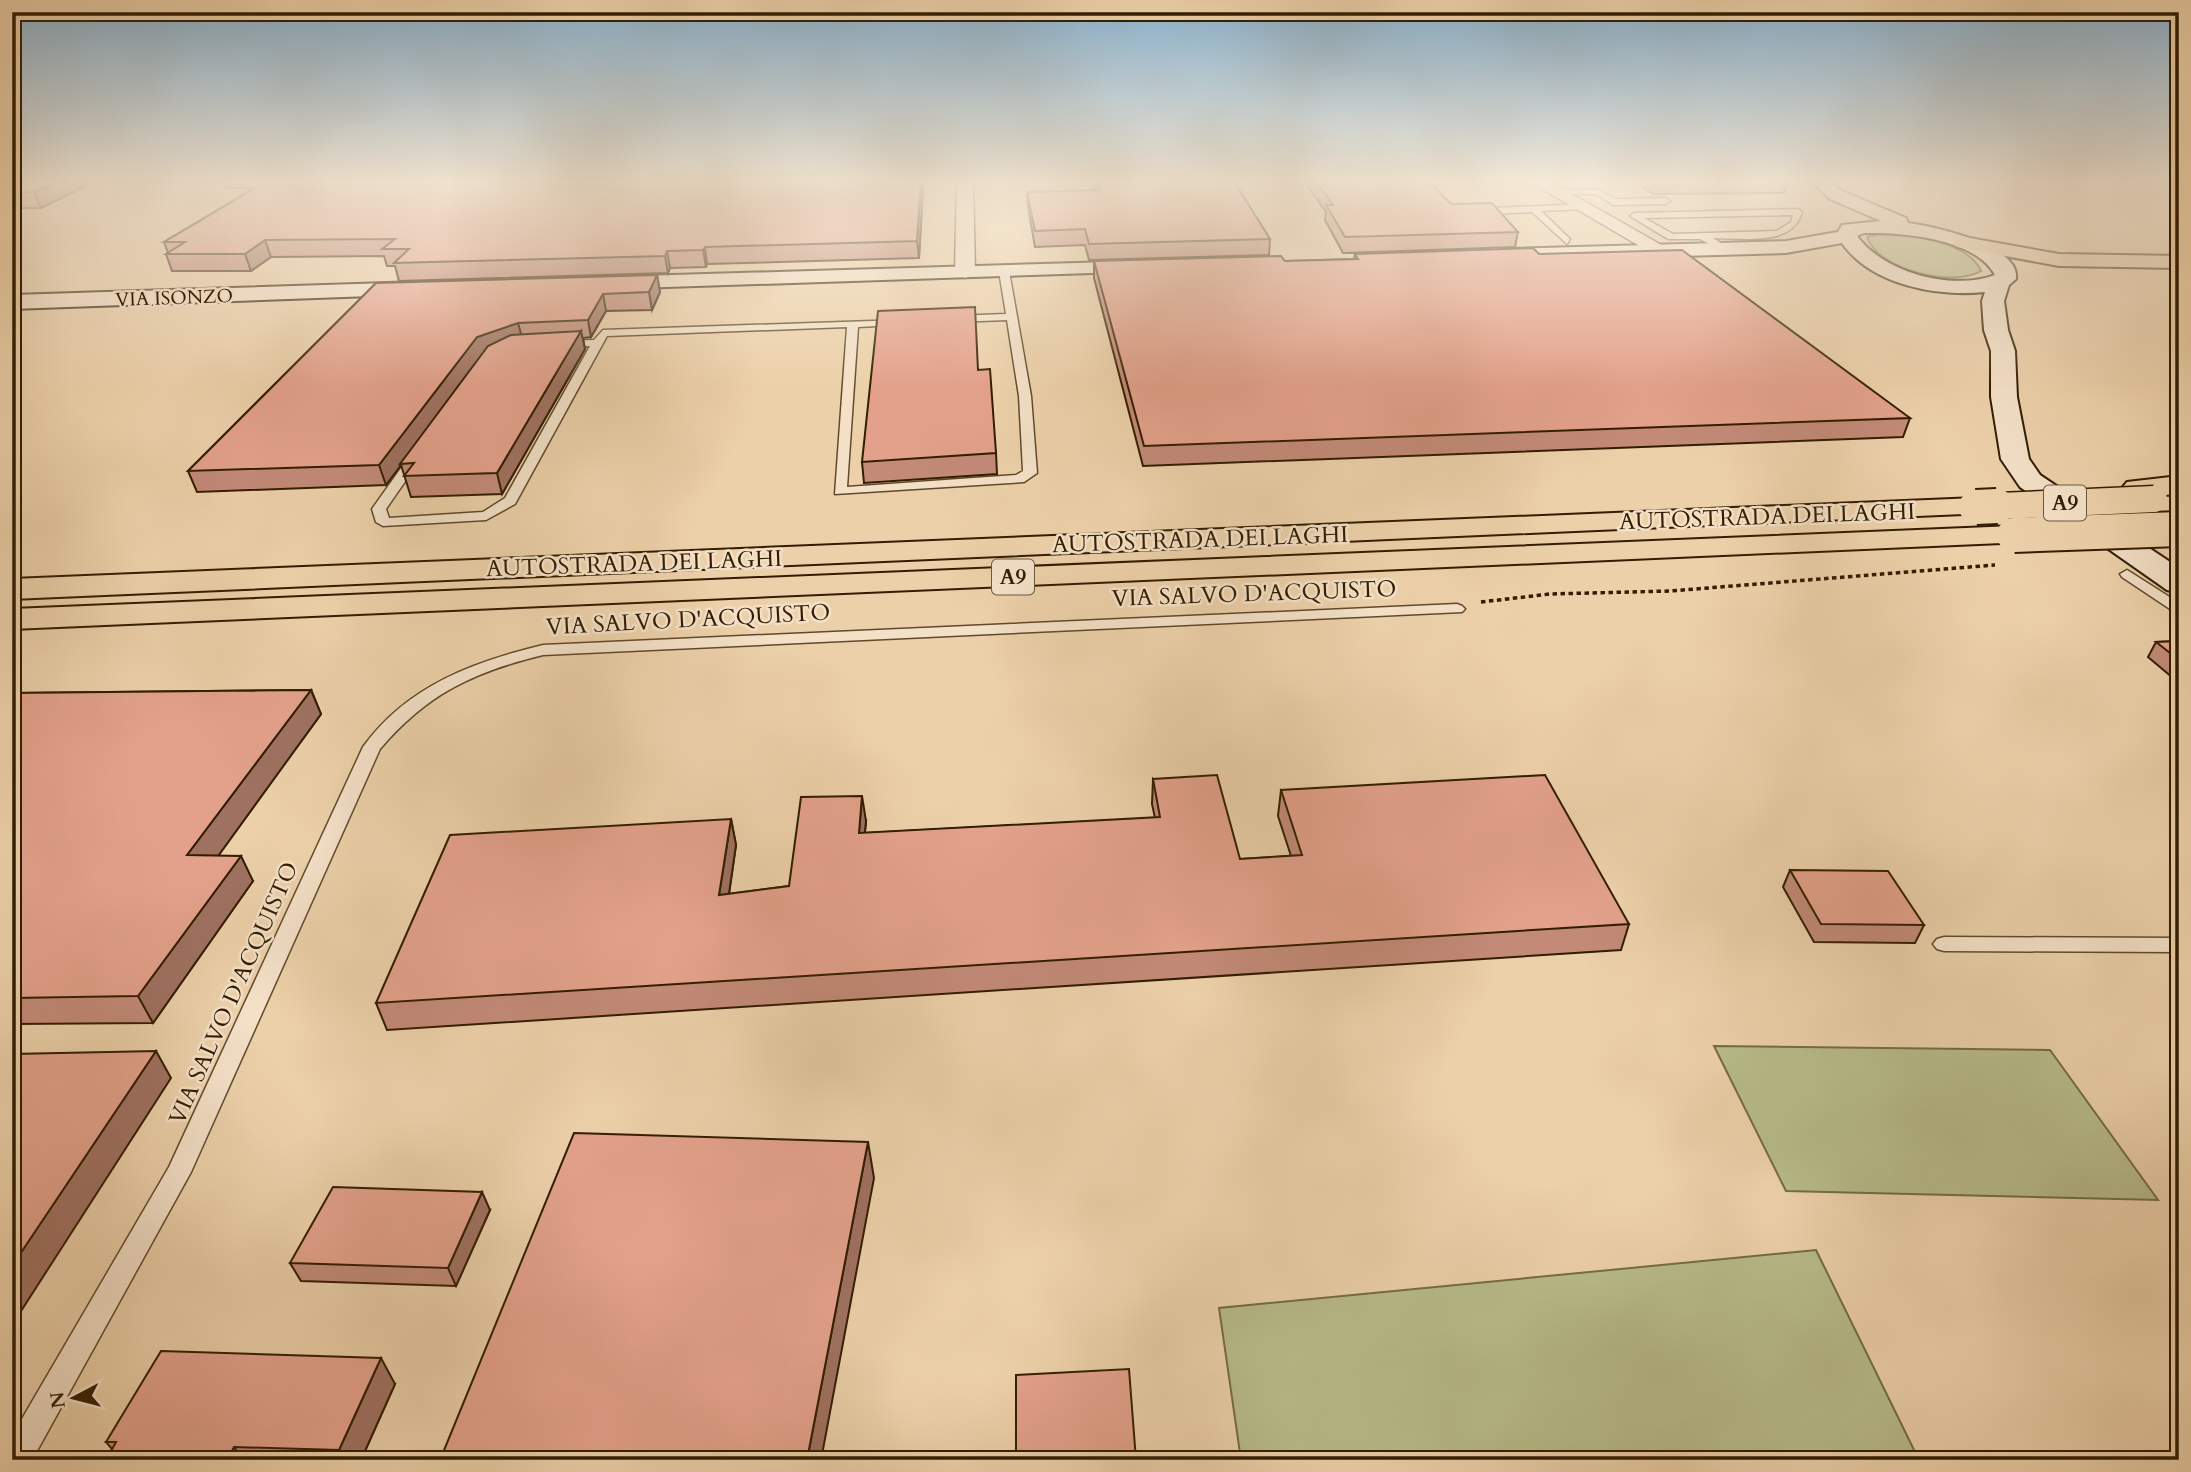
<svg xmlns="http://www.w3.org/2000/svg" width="2191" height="1472" font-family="Cardo,serif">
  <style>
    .green { fill: #b7bb89; stroke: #746c45; stroke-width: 2 }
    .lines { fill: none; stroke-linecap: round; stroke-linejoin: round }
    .lane-casing { stroke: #604a2b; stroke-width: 3 }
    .street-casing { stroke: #604a2b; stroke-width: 3 }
    .secondary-casing { stroke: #321d01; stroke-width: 4 }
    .highway-casing { stroke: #321d01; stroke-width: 4 }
    .path { stroke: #321d01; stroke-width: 3.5; stroke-dasharray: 4.5 3.5; stroke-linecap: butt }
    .lane { fill: #f3e0c7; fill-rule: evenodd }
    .street { fill: #f3e0c7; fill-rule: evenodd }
    .secondary { fill: #f3e0c7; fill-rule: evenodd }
    .highway { fill: #ecd0a9; fill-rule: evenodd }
    .highway-bridge-far1-casing { stroke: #321d01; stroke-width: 29; stroke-linecap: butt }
    .highway-bridge-casing { stroke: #321d01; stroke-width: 38; stroke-linecap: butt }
    .highway-bridge-far1 { stroke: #ecd0a9; stroke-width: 26 }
    .highway-bridge { stroke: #ecd0a9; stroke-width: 34 }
    .wall { fill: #c38a78; stroke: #321d01; stroke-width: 2 }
    .shaded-wall { fill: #9f7161; stroke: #321d01; stroke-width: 2 }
    .building { fill: #e3a18b; stroke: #321d01; stroke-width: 2 }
    .labels { text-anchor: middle; stroke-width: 5; stroke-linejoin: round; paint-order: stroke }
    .far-street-label { font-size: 19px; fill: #321d01; stroke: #f3e0c7 }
    .shield { fill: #f3e0c7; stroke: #6c583c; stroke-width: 2 }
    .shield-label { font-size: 21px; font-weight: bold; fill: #321d01 }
    .street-label { font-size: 23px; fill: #321d01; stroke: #f3e0c7 }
  </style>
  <rect width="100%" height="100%" fill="#ecd0a9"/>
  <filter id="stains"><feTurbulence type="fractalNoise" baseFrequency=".00286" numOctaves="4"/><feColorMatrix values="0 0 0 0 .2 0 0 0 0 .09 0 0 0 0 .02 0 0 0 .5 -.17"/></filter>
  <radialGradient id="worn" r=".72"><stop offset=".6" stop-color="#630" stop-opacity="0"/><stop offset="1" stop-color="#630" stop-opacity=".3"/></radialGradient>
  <path class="green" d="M1880 234C1909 234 1968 241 1981 271 1952 288 1878 270 1867 237Z
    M1714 1046 2050 1050 2158 1200 1786 1191Z
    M1816 1250 1919 1460H1241L1219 1308Z"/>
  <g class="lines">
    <g class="lane-casing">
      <path id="lane" d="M1464 180H1540L1541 181 1537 183H1467Z
        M1557 190H1599L1615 199 1666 198 1670 201 1666 204 1613 205 1597 194H1554Z
        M1584 204 1587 209 1541 211 1570 239 1567 244 1532 212 1493 214 1489 211 1493 208Z
        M1798 209 1802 212C1793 247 1742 238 1713 238L1727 247 1729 249 1724 252 1700 239H1668L1630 216 1634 213ZM1793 215 1791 222 1777 231 1673 234 1644 218Z
        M1004 268 1009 271 1031 396 1037 473 1024 482 835 494 847 327 607 336 515 504 486 520 383 526 376 522 372 509 411 454 416 453 422 457 386 509 389 518 483 512 505 498 590 346 563 347 558 344 563 341 594 340 603 330 902 320 903 322 898 325 858 327 847 487 1016 475 1023 471 1019 396 1007 320 954 322 949 319 954 316 1006 314 999 271Z
        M2127 570 2179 603V615L2122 577 2120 574Z
        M1457 604 1462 606 1465 609 1462 612 543 655C473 672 427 694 380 749L191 1172 32 1460H12V1436L169 1167 363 747C407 686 473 662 543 645Z
        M1944 937 2179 938V952L1944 951 1937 949 1933 944 1937 939Z"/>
    </g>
    <g class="street-casing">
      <path id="street" d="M957 180H973L975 272 965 278 955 272Z
        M1527 180H1547L1672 251 1662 257 1655 255Z"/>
    </g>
    <g class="secondary-casing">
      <path id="secondary" d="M1810 180H1829L1842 191 1906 218 1908 223C1932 226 2021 245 2016 279L2009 285 2004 301 2008 330 2015 351 2017 397 2029 459 2040 475 2179 568V593L2167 590 2020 487 2001 459 1991 397V351L1984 330 1982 301 1985 292C1937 297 1871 285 1842 243L1786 253 1508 261 1498 255 1508 249 1786 241 1838 232 1842 225 1881 221 1830 199ZM1864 233C1902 232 1975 238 1995 275 1952 291 1884 273 1857 236Z
        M1147 261 1157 267 1154 271 606 289 595 283 606 277Z
        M419 282 427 284 430 289 427 294 12 309V295Z"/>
    </g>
    <g class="highway-casing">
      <path id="highway" d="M1964 237 2059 254 2179 256V268L2059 266 1957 247 1954 243Z
        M2179 476V494L2137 497 2127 494 2122 488 2127 482Z
        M1976 498 1987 501 1991 507 1987 513 12 599V579Z
        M2014 526 2025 528 2029 535 2025 542 12 629V609Z"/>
    </g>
    <path class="path" d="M1481 602 1550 594 1670 591 1995 565"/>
    <use href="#lane" class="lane"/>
    <use href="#street" class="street"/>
    <use href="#secondary" class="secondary"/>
    <use href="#highway" class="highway"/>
    <g class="highway-bridge-far1-casing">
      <path id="highway-bridge-far1" d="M1976 507 2154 499"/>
    </g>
    <g class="highway-bridge-casing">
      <path id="highway-bridge" d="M1976 507 1997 506
        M2014 535 2179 529"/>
    </g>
    <use href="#highway-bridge-far1" class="highway-bridge-far1"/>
    <use href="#highway-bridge" class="highway-bridge"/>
  </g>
  <path class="wall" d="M12 180H922L923 188 919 258 707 264 706 267 670 268 668 273 399 281 395 266H387L384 256 271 257 251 271H172L166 254 168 253 164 242 254 188H226L224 183H92L41 208H20L12 212Z
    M1092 180H1233L1270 239 1269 255 1089 260 1085 245 1035 247 1028 207 1027 192 1096 190Z
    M1303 180H1427L1451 204 1518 232 1515 247 1343 253 1325 220 1326 212Z
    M1633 180H1788L1784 193 1653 194Z
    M1355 254H1539L1910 418 1903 437 1143 466 1094 278V261H1285L1354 259Z
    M657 275 660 292 652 310 606 311 591 337 583 338 585 349 502 494 411 497 401 465 386 485 197 492 188 471 376 283Z
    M978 370 996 453 997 474 864 483 862 462Z
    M2179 641V683L2148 657 2156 642Z
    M311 690 321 714 218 855 253 881 153 1023 12 1024V693Z
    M1153 779 1240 859 1291 856 1278 816 1281 790 1629 924 1621 950 387 1030 376 1003 731 819 736 845 729 894 789 886 866 821 865 833 1155 818 1152 804Z
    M1790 870 1924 925 1915 943 1814 942 1783 887Z
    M490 1210 456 1286 301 1281 290 1263Z
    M395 1384 361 1460H106L112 1449 106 1442Z"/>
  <path class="shaded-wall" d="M62 180H91L92 183 41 208 34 192Z
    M921 180 923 188 919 258 917 241Z
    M13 192 20 208 12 212V193Z
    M265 240 271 257 251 271 245 254Z
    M705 247 707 264 706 267 703 250Z
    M667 251 670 268 668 273 665 256Z
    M657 275 660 292 652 310 649 292Z
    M603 294 606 311 591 337 588 320Z
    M518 323 523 341 400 464 401 465 386 485 379 465 477 337Z
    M581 331 585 349 502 494 497 473Z
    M311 690 321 714 200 881 187 855Z
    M862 796 866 821 862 859 859 833Z
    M731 819 736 845 725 921 719 895Z
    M241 856 253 881 153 1023 138 996Z
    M156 1051 171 1078 12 1325V1266Z
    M868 1142 874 1178 821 1460H807Z
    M482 1192 490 1210 456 1286 448 1268Z
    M381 1358 395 1384 361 1460H344L339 1450Z
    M234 1447 243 1460H227Z"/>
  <path class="building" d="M12 180H62L34 192 12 193Z
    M269 180H921L917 241 705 247 703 250 667 251 665 256 394 263 409 249H382L395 239 265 240 245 254H166L185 242H164Z
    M1097 180H1233L1270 239 1089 244 1085 229 1035 231 1027 192 1101 190Z
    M1315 180H1427L1451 204 1492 203 1518 232 1345 237 1326 205H1333Z
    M1533 248 1539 254 1682 250 1910 418 1144 446 1094 261 1281 256 1285 261 1358 259 1355 254Z
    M657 275 649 292 603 294 588 320 518 323 477 337 379 465 188 471 376 283Z
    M975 307 978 370 990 369 996 453 862 462 878 311Z
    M581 331 497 473 404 476 414 463 400 464 488 346 511 335Z
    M2179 641V660L2156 642Z
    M311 690 187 855 241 856 138 996 12 998V693Z
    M1217 775 1240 859 1302 855 1281 790 1545 775 1629 924 376 1003 450 835 731 819 719 895 789 886 801 797 862 796 859 833 1160 817 1153 779Z
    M1790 870 1888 871 1924 925 1821 924Z
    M156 1051 12 1266V1054Z
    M574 1133 868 1142 807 1460H440Z
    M333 1187 482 1192 448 1268 290 1263Z
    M161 1351 381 1358 339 1450 234 1447 227 1460H106L116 1442H106Z
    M1129 1369 1136 1460H1016V1375Z"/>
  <linearGradient id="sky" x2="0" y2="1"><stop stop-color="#89b4d2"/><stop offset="0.47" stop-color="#f6ead8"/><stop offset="1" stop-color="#f6ead8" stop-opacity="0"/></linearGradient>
  <rect width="2191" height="386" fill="url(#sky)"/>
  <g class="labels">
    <g class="far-street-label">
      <text transform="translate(174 297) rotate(-2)" y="7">VIA ISONZO</text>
    </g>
    <g class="shield">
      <rect x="2044" y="485.5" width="42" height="35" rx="5"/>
      <rect x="992" y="559.5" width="42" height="35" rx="5"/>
    </g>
    <g class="shield-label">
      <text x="2065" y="510">A9</text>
      <text x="1013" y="584">A9</text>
    </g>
    <g class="street-label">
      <text transform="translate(1767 516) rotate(-2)" y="8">AUTOSTRADA DEI LAGHI</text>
      <text transform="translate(1200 539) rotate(-2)" y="8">AUTOSTRADA DEI LAGHI</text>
      <text transform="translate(634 563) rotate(-2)" y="8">AUTOSTRADA DEI LAGHI</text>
      <text transform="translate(1254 593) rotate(-2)" y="8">VIA SALVO D'ACQUISTO</text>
      <text transform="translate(688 619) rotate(-3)" y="8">VIA SALVO D'ACQUISTO</text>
      <text transform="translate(233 993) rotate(-66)" y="8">VIA SALVO D'ACQUISTO</text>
    </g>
  </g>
  <rect width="2191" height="1472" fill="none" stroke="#ecd0a9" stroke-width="42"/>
  <rect x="14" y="14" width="2163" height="1444" fill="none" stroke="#321d01" stroke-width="3.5"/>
  <rect x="21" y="21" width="2149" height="1430" fill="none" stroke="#321d01" stroke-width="2"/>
  <g transform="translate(74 1398) rotate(263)" stroke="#f3e0c7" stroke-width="5" paint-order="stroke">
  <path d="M0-5L12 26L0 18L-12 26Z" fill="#321d01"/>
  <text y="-10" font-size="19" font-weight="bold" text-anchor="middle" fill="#321d01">N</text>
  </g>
  <rect width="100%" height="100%" filter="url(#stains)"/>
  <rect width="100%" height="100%" fill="url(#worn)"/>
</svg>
